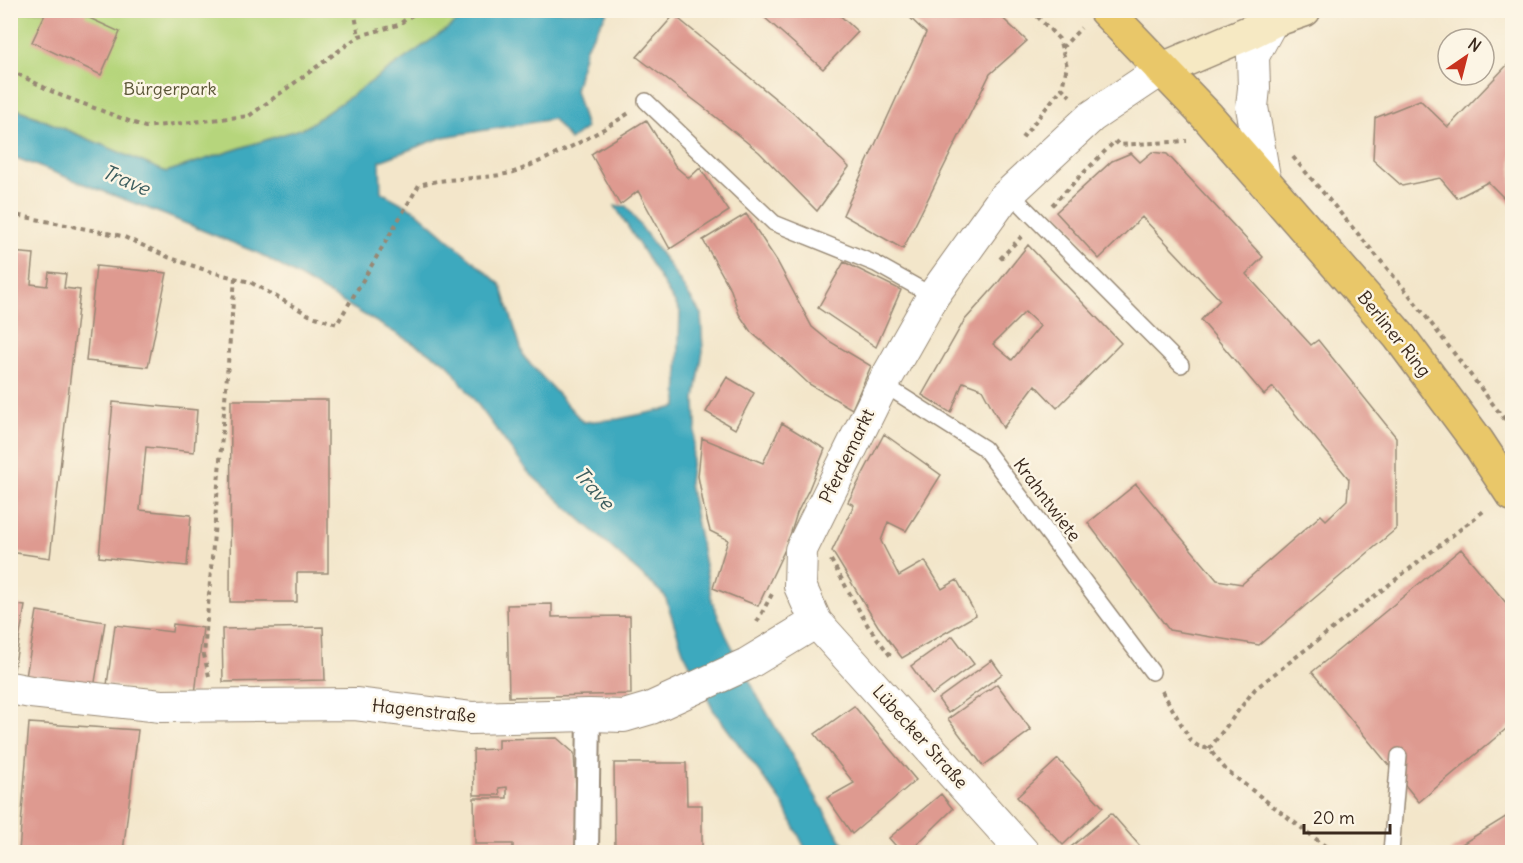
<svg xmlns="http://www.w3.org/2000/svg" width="1523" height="863" font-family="Delius,sans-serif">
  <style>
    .green { fill: #b6d57c; stroke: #78804d; stroke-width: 1.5 }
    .water { fill: #3ea9be; stroke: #3c6a6e; stroke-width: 1.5 }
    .building { fill: #de9a90; fill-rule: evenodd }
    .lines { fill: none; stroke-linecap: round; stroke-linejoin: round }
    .service-casing { stroke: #978874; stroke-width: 18 }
    .pedestrian-casing { stroke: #978874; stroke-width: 26 }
    .minor-casing { stroke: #978874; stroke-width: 34 }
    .secondary-casing { stroke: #978874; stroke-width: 36 }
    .primary-casing { stroke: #978874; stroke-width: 36 }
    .path { stroke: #978874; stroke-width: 4; stroke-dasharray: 4.5 4.5; stroke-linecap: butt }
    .service { stroke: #fff; stroke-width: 15 }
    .pedestrian { stroke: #fff; stroke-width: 22 }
    .minor { stroke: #fff; stroke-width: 32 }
    .secondary { stroke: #f6e9c3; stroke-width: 33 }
    .primary { stroke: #e9c769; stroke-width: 33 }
    .labels { text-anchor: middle; stroke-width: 5; stroke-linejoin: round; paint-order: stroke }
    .park-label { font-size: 18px; fill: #5a5536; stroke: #fcf5e5 }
    .street-label { font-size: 18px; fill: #3b2a1e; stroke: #fcf5e5 }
    .water-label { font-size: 20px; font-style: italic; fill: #3c5d5e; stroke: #fcf5e5 }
  </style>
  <rect width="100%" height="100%" fill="#fcf5e5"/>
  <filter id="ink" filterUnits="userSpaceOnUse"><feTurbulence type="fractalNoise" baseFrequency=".0167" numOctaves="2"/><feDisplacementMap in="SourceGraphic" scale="12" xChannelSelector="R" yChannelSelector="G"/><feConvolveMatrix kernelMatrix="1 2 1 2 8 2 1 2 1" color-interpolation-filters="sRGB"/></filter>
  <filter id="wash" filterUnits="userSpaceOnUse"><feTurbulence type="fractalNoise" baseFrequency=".008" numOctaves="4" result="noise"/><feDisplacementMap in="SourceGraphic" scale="24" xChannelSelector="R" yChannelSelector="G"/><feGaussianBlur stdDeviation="1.35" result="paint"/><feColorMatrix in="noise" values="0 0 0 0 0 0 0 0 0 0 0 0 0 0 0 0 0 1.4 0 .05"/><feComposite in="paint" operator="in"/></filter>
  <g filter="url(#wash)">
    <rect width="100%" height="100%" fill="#f3e6ca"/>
    <path class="green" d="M10 11H473L306 127 166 172 11 106Z"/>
    <path class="water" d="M473 11H608L586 47 575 90 586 128 570 140 553 119 443 137 380 161 381 192 416 211 501 285 524 357 583 422 618 419 677 407 680 311 615 206H626L669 265 701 314 703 351 695 399 696 427 689 483 712 601 726 635 759 699 848 852H807L783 804 714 711 683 651 665 596 528 472 447 363 260 254 165 215 11 156 10 106 166 172 306 127Z"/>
    <g id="blocks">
      <path class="building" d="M47 10H87L85 16 120 32 101 75 32 42Z
        M756 10H834L858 32 823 69Z
        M902 10H994L1027 41 990 74 903 249 843 215 926 33Z
        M1503 10H1512V23Z
        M674 15 793 113 849 167 817 211 759 152 702 106 637 57Z
        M1512 60V206L1488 182 1457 198 1440 178 1402 186 1373 160 1375 118 1420 100 1448 127Z
        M646 120 676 167 689 178 700 168 729 211 670 249 638 191 620 205 591 154Z
        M1152 152 1167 154 1263 257 1246 274 1311 345 1318 340 1396 437V529L1259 645 1169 630 1088 523 1136 484 1217 580 1242 584 1321 515 1326 520 1347 500 1349 479 1273 387 1264 395 1201 320 1220 300 1142 217 1099 259 1056 212 1112 161 1131 153 1140 162Z
        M746 214 777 261 812 327 829 341 871 366 852 409 809 384 779 356 751 332 739 314 731 290 703 240Z
        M1028 245 1121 343 1057 408 1035 385 1003 428 982 389 963 382 951 413 922 395 964 321 997 284ZM1025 312 1040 326 1012 360 993 344Z
        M10 252 34 254 31 284 47 286 49 272 66 274 64 288 80 290 50 558 10 552Z
        M844 262 901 290 876 347 818 308Z
        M96 266 167 273 148 367 86 361Z
        M727 377 754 393 735 429 706 412Z
        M231 400H328V573H297V602H230Z
        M113 402 197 410 194 452 146 447 140 510 191 515 187 566 99 557Z
        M782 423 825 449 809 489 797 513 787 545 758 606 713 588 728 540 710 531 704 508 698 476 702 438 763 463Z
        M884 434 941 475 906 531 888 522 881 541 899 576 925 561 942 589 957 580 976 615 902 658 878 626 832 551 854 505 848 502Z
        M1461 549 1512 610V724L1419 802 1312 672Z
        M10 604 25 606 14 669H10Z
        M552 604V617L630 616 631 694 509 697 507 605Z
        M37 611 105 622 94 688 26 677Z
        M173 624 203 628 195 694 164 690V692L107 685 115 625 172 632Z
        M323 627 325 680 223 682 222 629Z
        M953 636 974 664 932 695 911 666Z
        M992 660 1002 674 948 713 938 699Z
        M997 684 1031 730 983 766 948 719Z
        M854 706 916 780 852 834 827 798 854 783 815 734Z
        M29 723 138 730 123 852H19Z
        M557 738 574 753 576 787 578 852H475V851L513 848V844H475L474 798H507V787L499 788 500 795H474L473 750 498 749V739Z
        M1058 759 1103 807 1063 845 1017 797Z
        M614 763H686L687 805H702V852H615Z
        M941 794 953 809 909 852H901L889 838Z
        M1111 813 1145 852H1065Z
        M1512 813V852H1449Z"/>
    </g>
  </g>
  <g filter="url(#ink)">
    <use href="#blocks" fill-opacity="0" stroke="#978874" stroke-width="1.5"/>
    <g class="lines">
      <g class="service-casing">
        <path id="service" d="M646 101 774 223 876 264 933 296
          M1010 193 1181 365
          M883 384 984 448 1152 672
          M1391 852 1399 756"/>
      </g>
      <g class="pedestrian-casing">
        <path id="pedestrian" d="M587 852 589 715"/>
      </g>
      <g class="minor-casing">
        <path id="minor" d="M1265 183 1252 107 1254 88 1253 56 1272 21
          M10 688 31 692 161 706 355 704 471 718 589 715 624 716 651 708 747 664 816 622
          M1023 852 816 622 800 586 801 550 883 384 933 296 1002 200 1091 117 1161 70"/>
      </g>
      <g class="secondary-casing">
        <path id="secondary" d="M1161 70 1250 32 1272 21 1304 10"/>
      </g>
      <g class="primary-casing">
        <path id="primary" d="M1105 10 1208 117 1399 336 1477 441 1512 494"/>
      </g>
      <path class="path" d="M354 10 359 36
        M1031 10 1059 39 1067 66 1062 88 1070 96
        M1062 48 1081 28
        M10 70 57 94 145 127 249 116 359 36 398 25 419 10
        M1022 138 1062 88
        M1115 141 1119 145 1187 141
        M1293 157 1407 292 1512 429
        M1052 205 1115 141
        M10 214 122 236 168 257 208 271 250 282 309 315 337 324 419 185C449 177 480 180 510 173 519 171 528 166 536 163 569 149 599 133 629 113
        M1000 259 1022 236
        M831 560 868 626 892 658
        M757 622 772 594
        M209 676 204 655 235 278
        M1162 691 1191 741 1198 746 1209 749
        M1333 852 1227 771 1209 749 1255 689 1485 510"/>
      <use href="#service" class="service"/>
      <use href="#pedestrian" class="pedestrian"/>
      <use href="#minor" class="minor"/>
      <use href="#secondary" class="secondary"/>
      <use href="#primary" class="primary"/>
    </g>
  </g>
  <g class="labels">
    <g class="park-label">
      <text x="170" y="95">Bürgerpark</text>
    </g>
    <g class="street-label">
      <text transform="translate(1394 334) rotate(51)" y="6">Berliner Ring</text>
      <text transform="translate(847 456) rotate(-64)" y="6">Pferdemarkt</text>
      <text transform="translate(1047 500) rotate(53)" y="6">Krahntwiete</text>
      <text transform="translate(424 711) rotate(6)" y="6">Hagenstraße</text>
      <text transform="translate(920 737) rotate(48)" y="6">Lübecker Straße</text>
    </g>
    <g class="water-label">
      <text transform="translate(126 180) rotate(23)" y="7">Trave</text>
      <text transform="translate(594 488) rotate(49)" y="7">Trave</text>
    </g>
  </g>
  <rect width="1523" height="863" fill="none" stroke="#fcf5e5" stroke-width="36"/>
  <g transform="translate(1466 57) rotate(35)"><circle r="28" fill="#fcf5e5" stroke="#afa495" stroke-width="1.5"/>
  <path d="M0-4.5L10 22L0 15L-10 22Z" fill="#c8321e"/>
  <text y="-9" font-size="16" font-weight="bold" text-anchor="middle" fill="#3b2a1e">N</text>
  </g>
  <path d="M1304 824v9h86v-9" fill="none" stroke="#3b2a1e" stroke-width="3"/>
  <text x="1313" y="824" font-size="18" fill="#3b2a1e" stroke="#fcf5e5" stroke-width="4.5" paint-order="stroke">20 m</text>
</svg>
